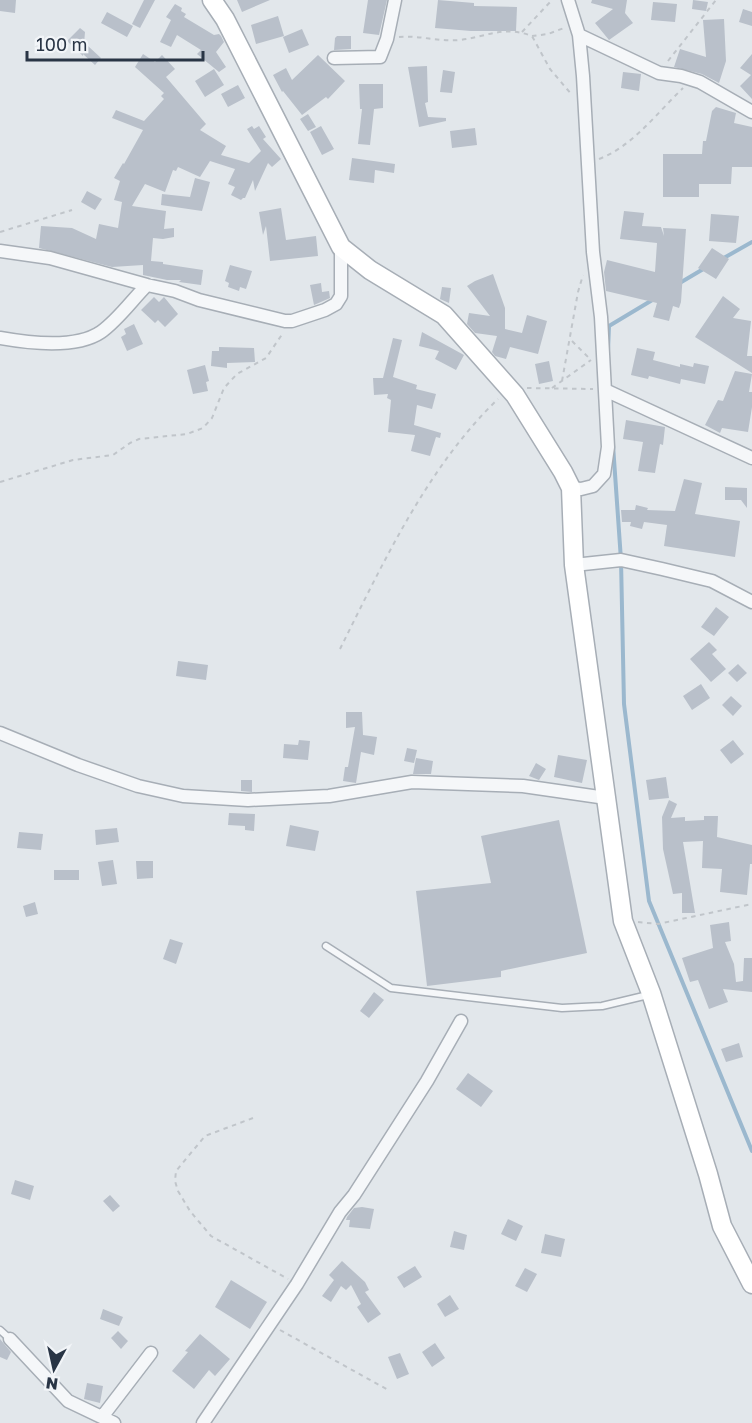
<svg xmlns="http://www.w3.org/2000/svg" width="752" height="1423" font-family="'Golos Text',sans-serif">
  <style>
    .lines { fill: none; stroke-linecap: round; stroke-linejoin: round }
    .stream { stroke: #9bb8ce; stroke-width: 4 }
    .building { fill: #b9c0ca }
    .lane-casing { stroke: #a7aeb6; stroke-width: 9 }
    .street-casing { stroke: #a7aeb6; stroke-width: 15 }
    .secondary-casing { stroke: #a7aeb6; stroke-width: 21 }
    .path { stroke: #c0c5ca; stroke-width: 2; stroke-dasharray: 4.5 4.5; stroke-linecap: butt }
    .lane { stroke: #f5f7f9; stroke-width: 6 }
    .street { stroke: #f5f7f9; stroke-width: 12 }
    .secondary { stroke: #fff; stroke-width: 18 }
  </style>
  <rect width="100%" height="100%" fill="#e2e7eb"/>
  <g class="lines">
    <path class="stream" d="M722 259 752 242
      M678 284 705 268
      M608 351 609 326 654 299
      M613 445 621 560 624 704 649 901 752 1151"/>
  </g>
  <path class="building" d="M0 0H16L15 13 0 11Z
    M144 0H155L140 28 132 24Z
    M237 0H270L242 12Z
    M368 0H387L379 35 363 33Z
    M438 0 474 3V6L517 7 516 31H471L435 28Z
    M592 0H627L625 13 633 23 609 40 595 23 613 9 591 3Z
    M693 0 708 2 706 11 692 9Z
    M653 2 677 4 675 22 651 20Z
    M175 4 182 8 181 11 186 14 184 17 214 35 219 34 221 36 224 42 216 52 226 67 219 72 197 54 201 50 177 35 171 47 160 42 171 20 166 17Z
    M743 9 752 12V26L739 22Z
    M107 12 133 26 127 37 101 23Z
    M278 16 284 36 256 44 251 25Z
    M724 19 726 61 719 83 702 74 674 67 680 49 706 57 703 20Z
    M80 28 85 32 83 56 67 41Z
    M302 29 309 45 289 53 283 37Z
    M337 36H351V49L334 50 335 38Z
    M88 46 101 58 95 65 83 54Z
    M143 54 155 62 162 55 175 69 166 77 206 124 200 130 226 146 221 155 249 163 261 151 247 129 252 126 254 129 259 126 266 137 263 139 281 159 272 167 268 163 255 191 253 180 245 198H243L241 200 231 195 235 187 228 184 235 169 210 161 200 177 178 167 176 171 173 170 165 192 145 184 132 206 166 211 164 229 174 228V237L163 239 153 238 151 261 163 262V264L203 270 201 285 179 282 181 280H167L143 275V265L112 267 39 248 41 226 72 228 96 239 99 224 118 228 122 202 114 200 120 181 114 178 123 163 124 164 143 130 112 118 116 110 144 121 164 99 161 96 164 93 135 67Z
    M752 54V99L740 86 751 75 740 68Z
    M318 55 345 81 328 99 326 97 302 115 283 91 282 92 273 75 286 68 292 80Z
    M427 66 428 102 425 103 428 117 446 118V121L419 127 408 67Z
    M214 69 224 85 205 97 195 81Z
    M443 70 455 72 452 93 440 92Z
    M623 72 641 74 639 91 621 88Z
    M359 84H383V108L374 109 370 145 358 144 362 109H360Z
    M238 85 245 98 228 107 221 94Z
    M716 107 736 113 734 123 752 127V167H732L731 184H699V197H663V154H702L703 141H706L712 111Z
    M308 114 316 127 308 131 300 119Z
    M321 126 334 149 322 155 310 132Z
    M475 128 477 145 452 148 450 131Z
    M352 158 395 164 394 173 375 170 374 183 349 180Z
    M195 178 210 182 202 211 161 205 162 194 190 197Z
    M87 191 102 199 95 210 81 202Z
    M281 208 286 240 316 236 318 256 270 261 266 226 263 235 259 212Z
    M624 211 644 213 642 226 661 227 664 236 663 228 686 229 681 302 679 308 673 306 669 321 653 317 657 303 606 291 604 272 607 260 655 272 657 243 620 239Z
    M711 214 739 216 736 243 709 241Z
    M712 248 729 259 716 279 698 268Z
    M230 265 252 271 246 289 240 287 239 291 228 287 229 283 225 281Z
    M493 274 505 308V329L522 333 527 315 547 321 538 354 510 347 506 359 495 356 492 352 497 336 475 333 467 324 469 313 490 316 467 286 475 281Z
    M321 283 322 292 329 291 330 298 314 305 310 285Z
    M442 287 451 288 449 303 440 299Z
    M723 296 740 309 733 318 751 321 747 356H752V373L695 337Z
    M154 297 159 302 164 297 178 314 165 327 158 320 155 323 141 310Z
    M134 324 143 344 127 351 121 337 126 334 124 329Z
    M422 332 464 355 456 370 435 359 439 351 419 346Z
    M393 338 402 340 393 377 417 385 416 389 436 394 432 409 417 405 414 425 441 433 440 438 436 437 430 456 411 451 415 435 388 432 391 400 387 398 388 394 374 395 373 378H383Z
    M219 347 254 348 255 362 227 363V368L211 366 212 351H219Z
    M637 348 655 352 653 360 680 367V364L693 367 694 363 709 366 705 384 681 379 680 384 649 376 648 379 631 375Z
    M549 361 553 381 539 384 535 364Z
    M205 365 209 381 206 382 208 391 193 394 187 370Z
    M735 371 752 374 749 392H752V407L748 432 722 428 720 433 705 425 718 400 723 401Z
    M626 420 665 427 663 445 660 444 655 473 638 471 643 442 623 439Z
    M684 479 702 483 695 514 740 521 735 557 664 546 667 525 644 522 642 529 630 526 631 522H622L621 510H635L636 505 648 508 647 510 675 511Z
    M725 487 747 488V508L741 500H725Z
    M716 607 729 617 714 636 701 627Z
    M709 642 717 650 712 654 726 669 711 682 690 659Z
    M178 661 208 665 206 680 176 676Z
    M738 664 747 673 737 682 728 673Z
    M701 684 710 698 692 710 683 696Z
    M731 696 742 706 733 716 722 705Z
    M346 712H362L363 735 377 737 374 755 361 752 356 783 343 781 345 767H348L355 727 346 728Z
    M299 740 310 741 308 760 283 758 284 744 298 745Z
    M733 740 744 754 731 764 720 750Z
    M407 748 417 750 414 763 404 761Z
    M558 755 587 760 582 783 554 777Z
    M416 758 433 761 431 774H413Z
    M536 763 546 769 539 780 529 776Z
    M666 777 669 798 649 800 646 780Z
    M241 780H252V792L241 791Z
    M669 800 677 804 671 818 685 817V821L704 820V816H718L717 837 752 845V864H750L747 895 720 892 722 869 702 868 703 841 683 842 695 913H682V893L673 894 663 849 662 817Z
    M229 813 255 814 254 831 245 830V826L228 825Z
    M559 820 587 953 501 971V977L427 986 416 891 491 883 481 836Z
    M290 825 319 831 315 851 286 846Z
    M117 828 119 842 96 845 95 830Z
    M19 832 43 834 41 850 17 848Z
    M113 860 117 884 102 886 98 862Z
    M136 861H153V878L137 879Z
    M54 870H79V880H54Z
    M35 902 38 914 26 917 23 906Z
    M729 922 731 941 725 942 734 964 736 982 743 981 744 958H752V992L723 989 728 1002 709 1009 698 980 690 982 682 958 713 948 710 925Z
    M170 939 183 943 176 964 163 959Z
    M374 992 384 1000 369 1018 360 1011Z
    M739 1043 743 1057 726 1062 721 1049Z
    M468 1073 493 1091 481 1107 456 1089Z
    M15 1180 34 1186 30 1200 11 1194Z
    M110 1195 120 1206 113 1212 103 1201Z
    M362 1207 374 1209 370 1229 349 1227 350 1220H346L347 1217 354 1208Z
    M508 1219 523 1226 516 1241 501 1234Z
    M454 1231 467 1235 464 1250 450 1247Z
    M545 1234 565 1239 561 1257 541 1253Z
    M342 1261 365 1282 369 1290 365 1292 381 1314 368 1323 357 1307 361 1304 351 1285 346 1290 341 1286 331 1302 322 1296 334 1280 329 1275Z
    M415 1266 422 1277 404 1288 397 1277Z
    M525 1268 537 1274 527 1292 515 1286Z
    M231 1280 267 1302 250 1329 215 1307Z
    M450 1295 459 1309 445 1317 437 1304Z
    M103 1309 123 1317 119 1326 100 1319Z
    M118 1331 128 1341 121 1349 111 1338Z
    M200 1334 230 1359 215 1376 209 1370 194 1389 172 1371 188 1352 185 1351Z
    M0 1339 11 1352 7 1360 0 1357Z
    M435 1343 445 1358 432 1367 422 1352Z
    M400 1353 409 1374 397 1379 388 1357Z
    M87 1383 103 1386 100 1403 84 1399Z"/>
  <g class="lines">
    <g class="lane-casing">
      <path id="lane" d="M326 946 391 988 562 1008 602 1006 648 995
        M0 1330 10 1339"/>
    </g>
    <g class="street-casing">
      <path id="street" d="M568 0 579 35 583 76 593 252 601 317 608 447 604 474 593 486 581 489 571 488
        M579 35 659 73 681 76 700 82 752 112
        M334 58 380 57 387 39 395 0
        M0 251 50 258 147 285 175 291 199 300 285 321H292L325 310 336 304 341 296V247
        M0 338C28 343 76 349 101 332 118 320 132 300 147 285
        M605 390 752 458
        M574 565 621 560 662 569 712 581 752 602
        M0 733 78 765 138 786 183 796 248 800 329 796 412 782 523 786 606 798
        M10 1339 68 1401 114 1423
        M102 1417 151 1353
        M203 1423 297 1284 340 1212 354 1195 427 1081 461 1021"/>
    </g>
    <g class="secondary-casing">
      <path id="secondary" d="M212 0 225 19 341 247 370 270 444 315 515 395 563 472 571 488 574 565 623 921 651 993 708 1174 722 1226 752 1284"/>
    </g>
    <path class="path" d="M522 32 552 0
      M532 36 548 34 564 28
      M399 37C419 35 439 42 459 40 487 37 503 25 532 36L550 69 572 95
      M668 61 716 0
      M599 159C633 146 657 113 683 88
      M0 232 72 210
      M572 341 591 360
      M562 381 578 292 583 275
      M527 388 593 389
      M552 388 591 360
      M0 482 73 460 113 455 130 443 139 439 187 434 203 428 212 418 224 388 237 374 266 358 283 333
      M340 649C383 563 428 466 498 399
      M638 922 658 924 752 904
      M253 1118 205 1136 176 1171 175 1181 178 1191 190 1211 211 1236 288 1279
      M280 1330 390 1391"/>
    <use href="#lane" class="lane"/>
    <use href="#street" class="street"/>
    <use href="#secondary" class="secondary"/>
  </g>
  <g transform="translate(54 1369) rotate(188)" stroke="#f2f5f8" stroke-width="4.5" paint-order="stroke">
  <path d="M0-4.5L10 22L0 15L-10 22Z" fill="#293545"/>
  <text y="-9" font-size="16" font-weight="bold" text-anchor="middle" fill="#293545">N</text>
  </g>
  <path d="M27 51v9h176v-9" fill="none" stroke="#293545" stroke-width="3"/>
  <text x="36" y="51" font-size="18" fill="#293545" stroke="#f2f5f8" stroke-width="4.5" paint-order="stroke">100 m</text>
</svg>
